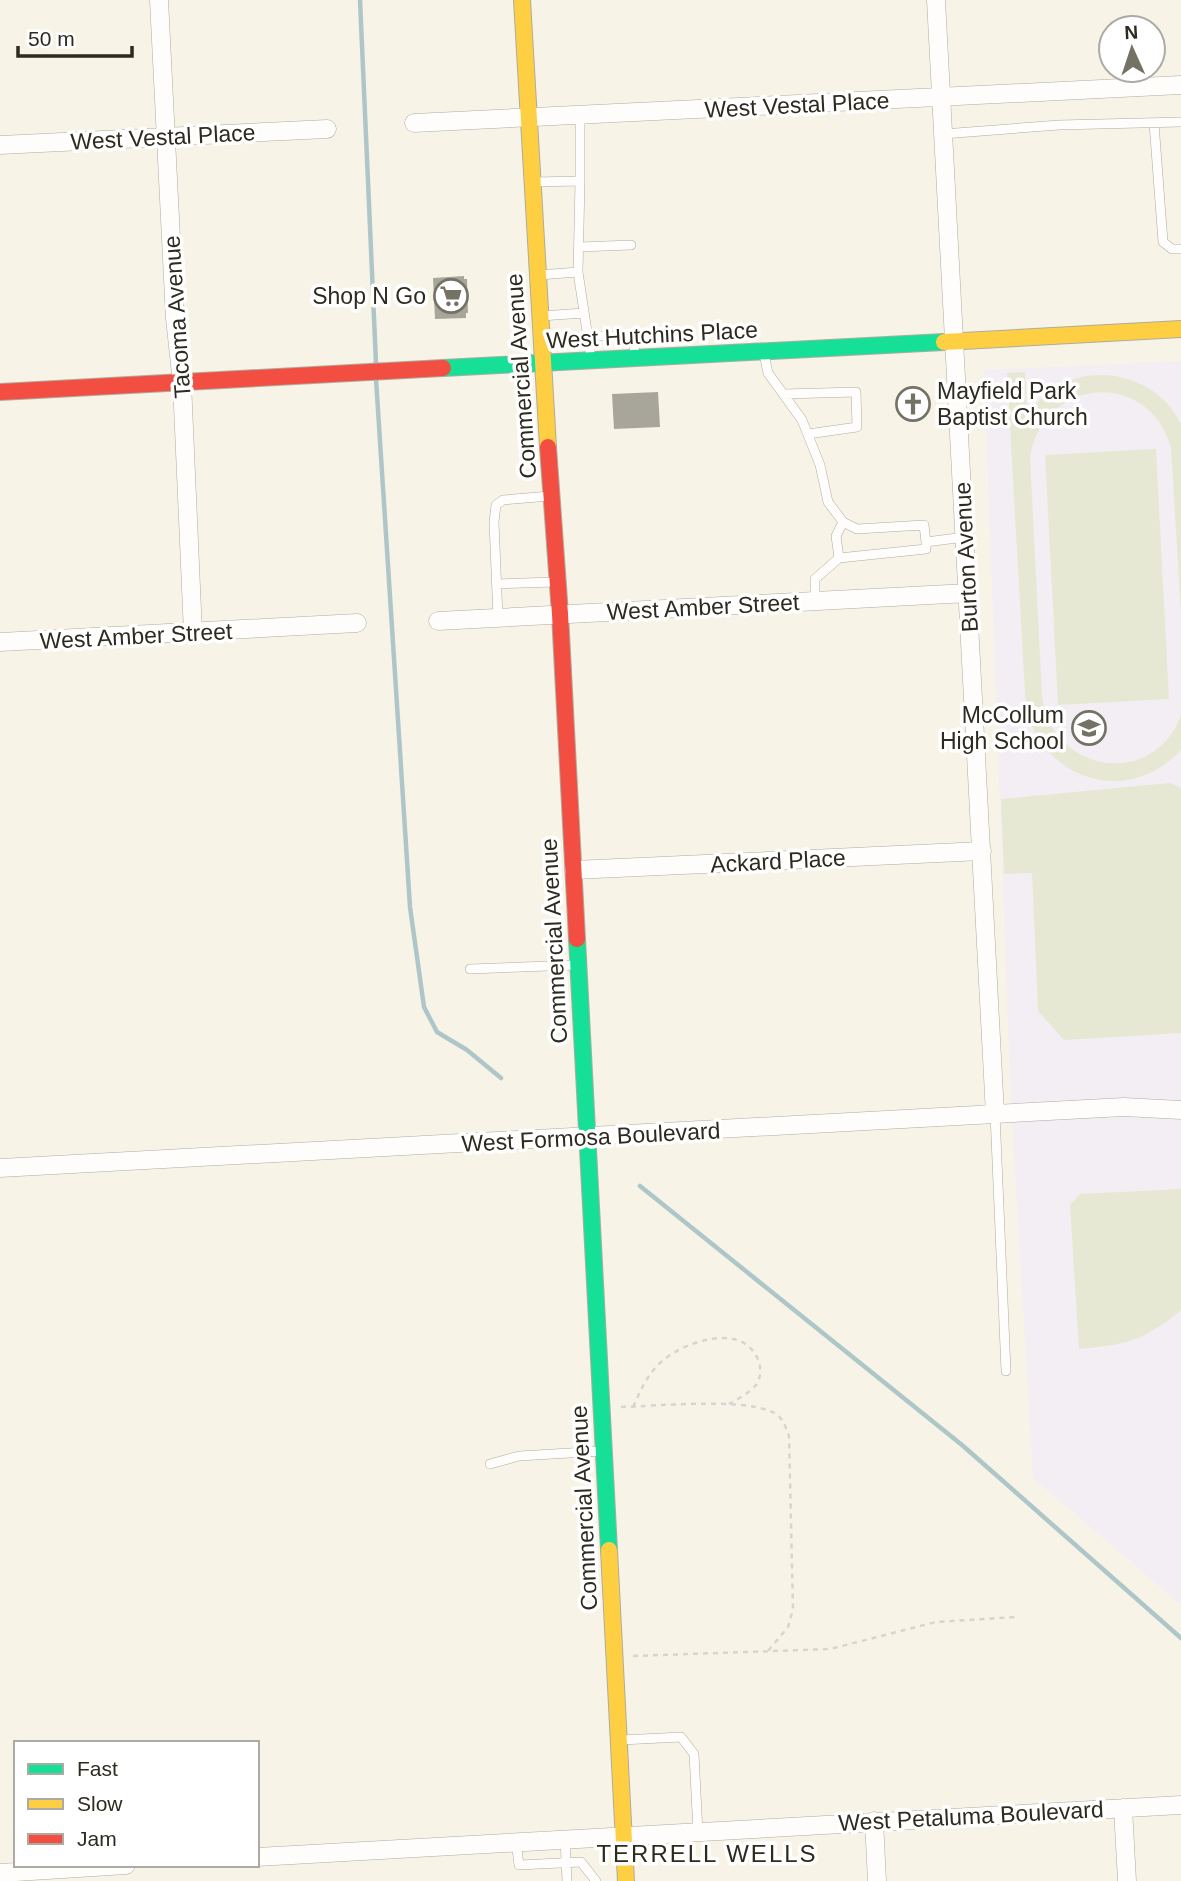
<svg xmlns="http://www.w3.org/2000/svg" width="1181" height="1881" font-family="Arial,sans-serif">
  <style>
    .education { fill: #f3eef3 }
    .green { fill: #e6e8d3 }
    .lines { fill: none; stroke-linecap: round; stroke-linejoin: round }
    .stream { stroke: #aec6c8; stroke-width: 4.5 }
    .building { fill: #a8a69b }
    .lane-casing { stroke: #aeaba1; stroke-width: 10 }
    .street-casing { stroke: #aeaba1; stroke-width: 19 }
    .fast-casing { stroke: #aeaba1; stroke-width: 18 }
    .slow-casing { stroke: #aeaba1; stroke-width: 18 }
    .jam-casing { stroke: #aeaba1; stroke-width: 18 }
    .path { stroke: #d6d5d0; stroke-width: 2.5; stroke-dasharray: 5 5; stroke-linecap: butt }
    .lane { stroke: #fefdfb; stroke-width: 9 }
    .street { stroke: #fefdfb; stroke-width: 18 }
    .fast { stroke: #16e098; stroke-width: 16 }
    .slow { stroke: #ffcf43; stroke-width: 16 }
    .jam { stroke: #f24e42; stroke-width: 16 }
    .labels { text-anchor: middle; stroke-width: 7; stroke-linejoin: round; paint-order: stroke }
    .street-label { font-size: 23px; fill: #2d2a1f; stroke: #fff }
    .poi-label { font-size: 23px; fill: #2d2a1f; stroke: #fff; text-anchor: end }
    .neighbourhood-label { font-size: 24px; letter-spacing: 2px; fill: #2d2a1f; stroke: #fff }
  </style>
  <rect width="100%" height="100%" fill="#f7f4e7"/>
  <path class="education" d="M1181 361V1605L1033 1478 1010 1086 984 370Z"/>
  <path class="green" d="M1025 372 1027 413C1036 404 1044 395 1055 388 1098 361 1159 378 1181 424V614L1171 448C1149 369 1045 376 1030 456L1042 696C1051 773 1154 790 1181 715V750C1129 806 1047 782 1026 711L1007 373Z
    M1156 449 1169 699 1058 705 1045 455Z
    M1170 783 1181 788V1033L1064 1040 1038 1011 1032 873 1004 874 1001 799Z
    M1181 1189V1310C1144 1341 1125 1345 1079 1349L1070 1205 1080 1194Z"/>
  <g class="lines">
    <path class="stream" d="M360 0 376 363
      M376 379 410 907 424 1007 437 1032 467 1050 501 1078
      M640 1186 962 1445 1181 1638"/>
  </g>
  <path class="building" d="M464 276V279H467L468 313H466V318L435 319 433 278Z
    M658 392 660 427 614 429 612 394Z"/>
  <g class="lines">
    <g class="lane-casing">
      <path id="lane" d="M580 115V181
        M1154 123 1163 242 1172 249H1181
        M943 134 1059 125 1181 122
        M534 182 580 181 578 272
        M579 247 631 245
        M539 275 578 272 591 358
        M541 316 584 313
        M588 336H633L635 355
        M764 354 768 373 802 420 820 465 828 502 843 522 857 529 924 525 926 542 965 537
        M784 394 856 392 857 427 808 434
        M839 558 836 536 843 522
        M497 584 554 582
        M815 601V579L839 558 926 549V542
        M498 618 494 522 496 505 503 500 550 496
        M470 969 576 965
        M995 1114 1006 1371
        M490 1464 519 1456 603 1451
        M621 1740 681 1737 694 1754 698 1832
        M565 1839 567 1881
        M516 1841 519 1865 581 1862 596 1881"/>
    </g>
    <g class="street-casing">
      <path id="street" d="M159 0 175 318 182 383 193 633
        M936 0 995 1114
        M414 123 1181 85
        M0 145 327 129
        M438 621 968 593
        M0 642 357 623
        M574 870 982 851
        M0 1168 995 1114 1124 1107 1181 1110
        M1123 1808 1127 1881
        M874 1821 877 1881
        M257 1857 1181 1805
        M0 1873 126 1865"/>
    </g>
    <g class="fast-casing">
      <path id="fast" d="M443 368 944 342
        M577 939 609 1550"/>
    </g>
    <g class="slow-casing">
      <path id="slow" d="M522 0 548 447
        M944 342 1181 329
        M609 1550 626 1881"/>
    </g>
    <g class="jam-casing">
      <path id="jam" d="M0 392 443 368
        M548 447 560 614 577 939"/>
    </g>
    <path class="path" d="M621 1407C658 1406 737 1398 770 1411 782 1415 785 1425 789 1436L793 1609 788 1627 768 1651
      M633 1407C640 1392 646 1377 658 1365 674 1348 710 1334 733 1339 753 1342 768 1367 756 1385 749 1393 738 1399 729 1404
      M633 1656 830 1649 936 1622 1016 1617"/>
    <use href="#lane" class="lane"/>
    <use href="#street" class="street"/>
    <use href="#fast" class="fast"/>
    <use href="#slow" class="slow"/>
    <use href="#jam" class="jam"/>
  </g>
  <defs>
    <g id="supermarket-ring" transform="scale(1.75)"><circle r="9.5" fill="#fff" stroke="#747165" stroke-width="1.5"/><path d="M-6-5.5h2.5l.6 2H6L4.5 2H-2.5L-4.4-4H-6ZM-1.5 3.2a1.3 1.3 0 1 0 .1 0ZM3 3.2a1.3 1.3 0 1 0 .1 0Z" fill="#747165"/></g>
    <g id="church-ring" transform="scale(1.75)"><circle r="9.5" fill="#fff" stroke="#747165" stroke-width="1.5"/><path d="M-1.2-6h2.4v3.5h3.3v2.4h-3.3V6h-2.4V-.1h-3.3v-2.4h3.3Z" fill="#747165"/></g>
    <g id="school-ring" transform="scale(1.75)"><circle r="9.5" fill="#fff" stroke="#747165" stroke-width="1.5"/><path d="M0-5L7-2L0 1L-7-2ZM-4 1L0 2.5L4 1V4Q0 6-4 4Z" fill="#747165"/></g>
  </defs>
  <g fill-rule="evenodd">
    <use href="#supermarket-ring" x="451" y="296"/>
    <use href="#church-ring" x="913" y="404"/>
    <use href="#school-ring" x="1089" y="728"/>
  </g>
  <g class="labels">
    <g class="street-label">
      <text transform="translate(797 105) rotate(-3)" y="8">West Vestal Place</text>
      <text transform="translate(163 137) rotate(-3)" y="8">West Vestal Place</text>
      <text transform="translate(177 317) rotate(-94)" y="8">Tacoma Avenue</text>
      <text transform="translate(652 335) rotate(-3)" y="8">West Hutchins Place</text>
      <text transform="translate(521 376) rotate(-94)" y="8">Commercial Avenue</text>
      <text transform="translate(966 557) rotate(-93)" y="8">Burton Avenue</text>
      <text transform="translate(703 607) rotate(-3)" y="8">West Amber Street</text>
      <text transform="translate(136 636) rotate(-3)" y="8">West Amber Street</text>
      <text transform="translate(778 861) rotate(-3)" y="8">Ackard Place</text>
      <text transform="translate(554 941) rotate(-93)" y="8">Commercial Avenue</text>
      <text transform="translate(591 1137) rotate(-3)" y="8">West Formosa Boulevard</text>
      <text transform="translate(584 1508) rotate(-93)" y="8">Commercial Avenue</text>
      <text transform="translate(971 1816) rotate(-3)" y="8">West Petaluma Boulevard</text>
    </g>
    <g class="poi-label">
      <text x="426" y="304">Shop N Go</text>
      <text x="937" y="399" text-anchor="start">Mayfield Park<tspan x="937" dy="26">Baptist Church</tspan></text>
      <text x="1064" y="723">McCollum<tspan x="1064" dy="26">High School</tspan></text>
    </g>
    <g class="neighbourhood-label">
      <text x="707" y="1862">TERRELL WELLS</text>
    </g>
  </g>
  <rect x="14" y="1741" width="245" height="126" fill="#ffffff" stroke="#abaaa5" stroke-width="2"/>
  <rect x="28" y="1764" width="35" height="10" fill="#16e098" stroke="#abaaa5" stroke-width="2"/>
  <text x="77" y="1776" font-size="21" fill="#2d2a1f">Fast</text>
  <rect x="28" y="1799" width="35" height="10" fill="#ffcf43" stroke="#abaaa5" stroke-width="2"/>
  <text x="77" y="1811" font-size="21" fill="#2d2a1f">Slow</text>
  <rect x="28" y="1834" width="35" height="10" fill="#f24e42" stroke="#abaaa5" stroke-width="2"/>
  <text x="77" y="1846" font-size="21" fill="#2d2a1f">Jam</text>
  <g transform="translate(1132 49) rotate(357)"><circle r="33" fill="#ffffff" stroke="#abaaa5" stroke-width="2"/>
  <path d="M0-5L12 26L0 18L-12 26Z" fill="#747165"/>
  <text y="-10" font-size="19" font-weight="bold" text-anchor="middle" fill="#2d2a1f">N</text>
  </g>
  <path d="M18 46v10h114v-10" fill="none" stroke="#2d2a1f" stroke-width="3.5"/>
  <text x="28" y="46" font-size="21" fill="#2d2a1f" stroke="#ffffff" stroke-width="5" paint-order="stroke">50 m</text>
</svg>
